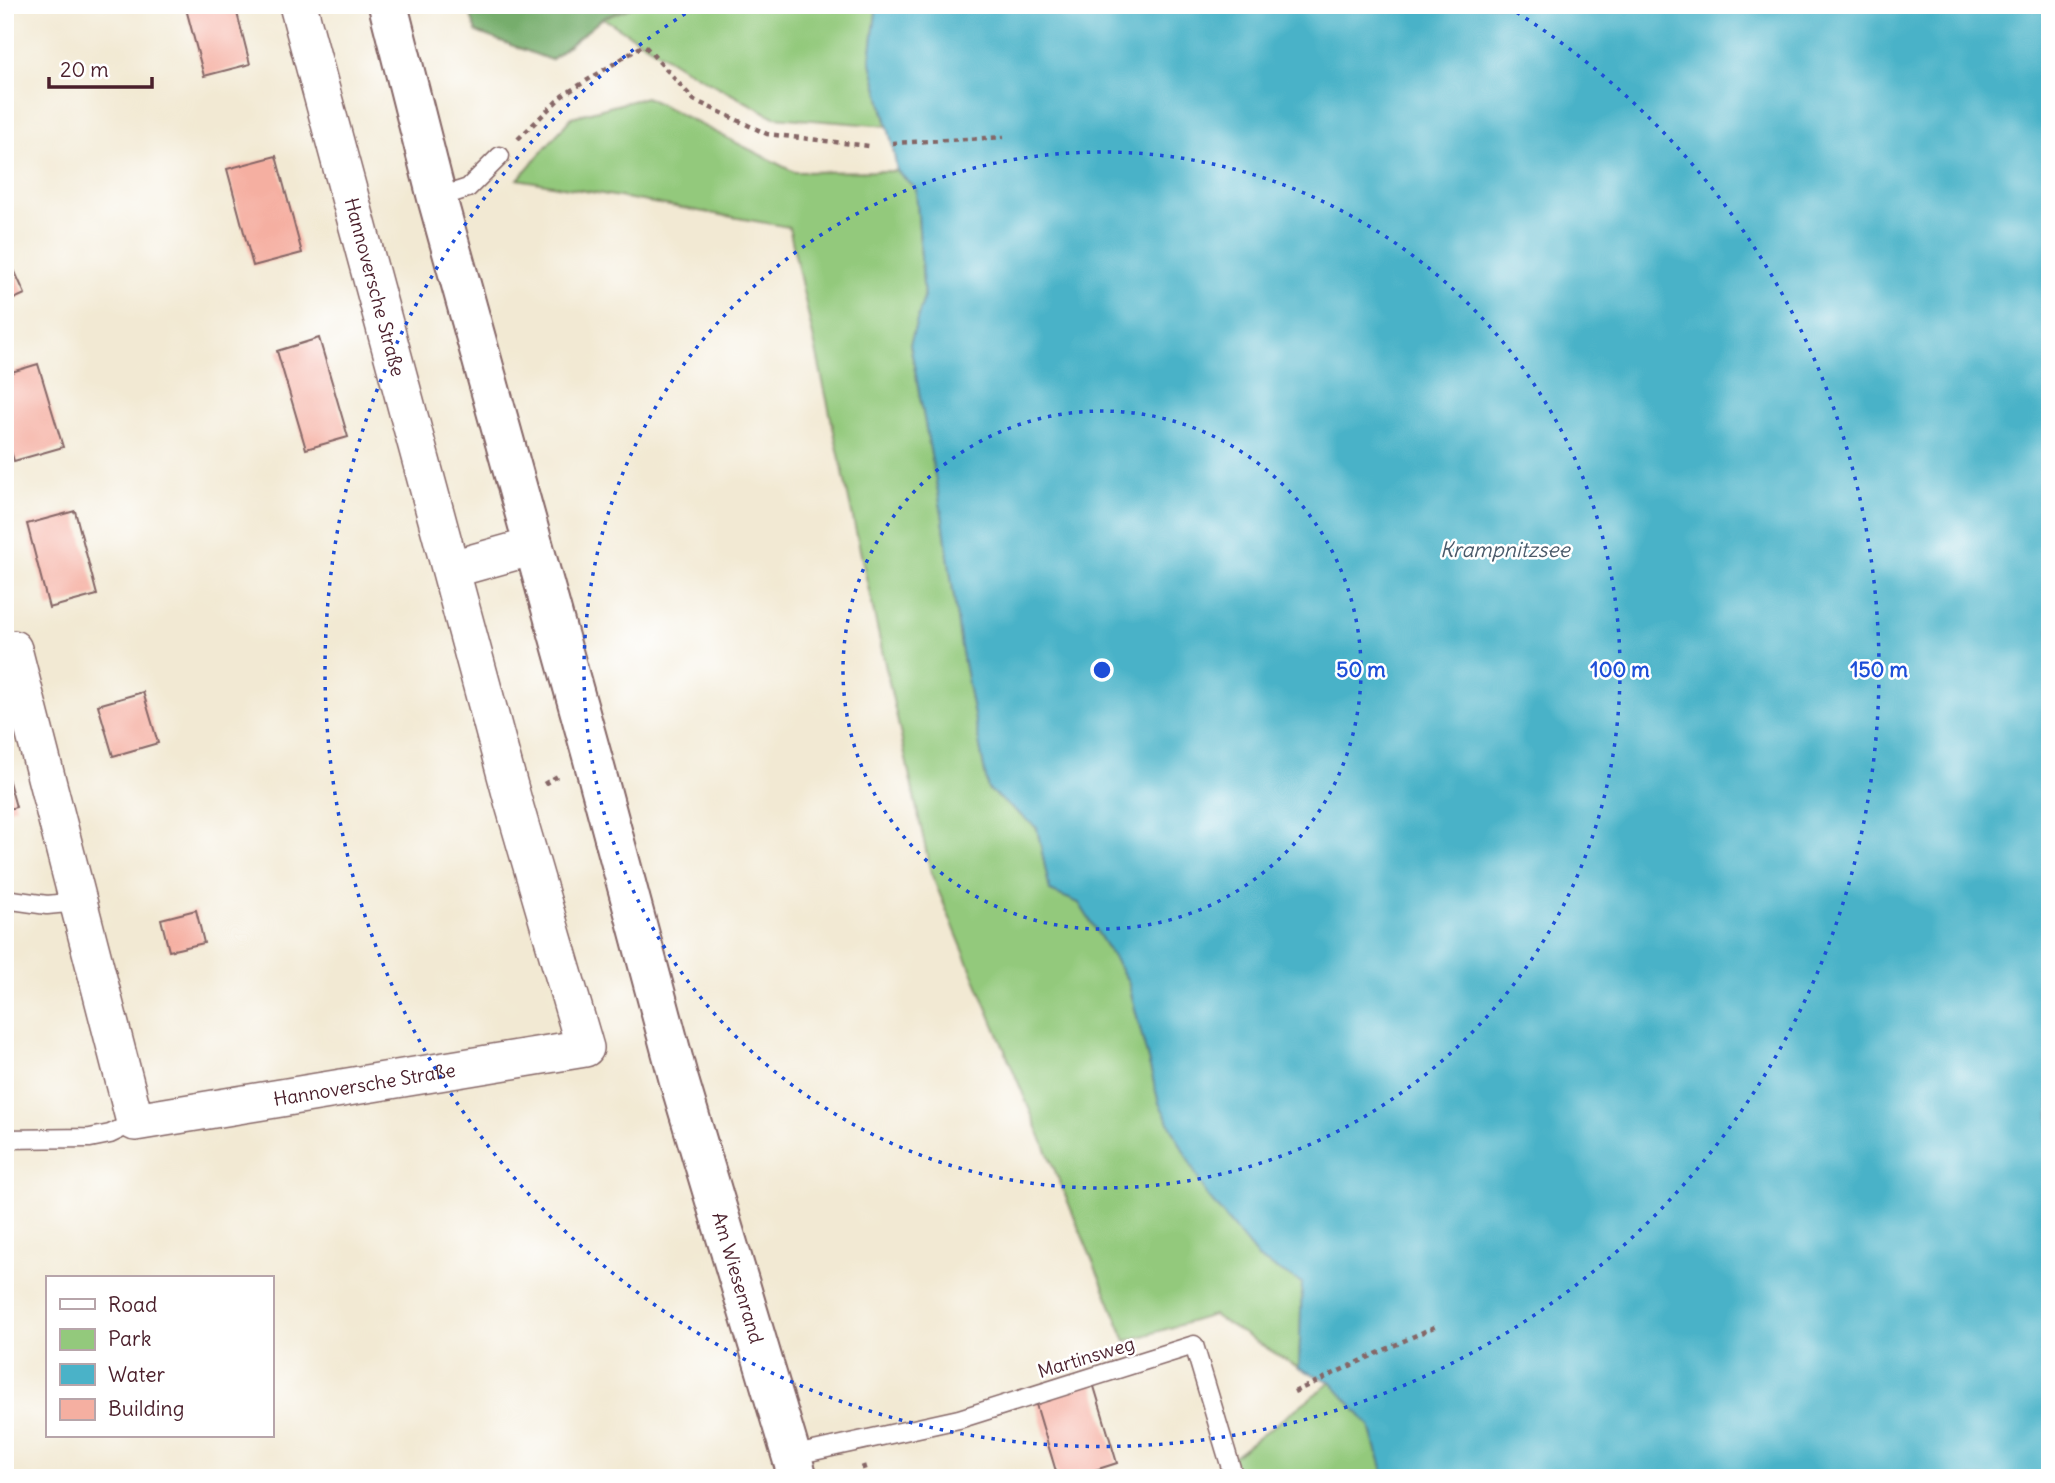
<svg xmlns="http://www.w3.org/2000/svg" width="2055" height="1483" font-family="Delius,sans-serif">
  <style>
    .green { fill: #93c97c; stroke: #6e7454; stroke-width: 2 }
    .forest { fill: #76ad6c; stroke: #60664c; stroke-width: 2 }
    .water { fill: #4ab2c8; stroke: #4a687a; stroke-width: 2 }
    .building { fill: #f5afa1 }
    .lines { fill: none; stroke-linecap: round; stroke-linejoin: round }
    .lane-casing { stroke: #856666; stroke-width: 21 }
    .street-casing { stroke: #856666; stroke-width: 40 }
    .primary-casing { stroke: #856666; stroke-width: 42 }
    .path { stroke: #856666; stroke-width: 4.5; stroke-dasharray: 5 5; stroke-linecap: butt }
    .lane { stroke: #fff; stroke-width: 18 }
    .street { stroke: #fff; stroke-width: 37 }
    .primary { stroke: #fff; stroke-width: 38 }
    .ring { fill: none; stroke: #1d4ed8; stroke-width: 3.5; stroke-dasharray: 3.5 7 }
    .labels { text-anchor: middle; stroke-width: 5; stroke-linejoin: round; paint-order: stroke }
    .street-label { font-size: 19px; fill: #4a1f2b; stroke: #fff }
    .water-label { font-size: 21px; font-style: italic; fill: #4a5a6a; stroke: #fff }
    .centre { fill: #1d4ed8; stroke: #fff; stroke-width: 3.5 }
    .ring-label { font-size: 21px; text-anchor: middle; font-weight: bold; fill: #1d4ed8; stroke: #fff; stroke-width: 5; stroke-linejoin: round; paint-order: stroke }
  </style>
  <rect width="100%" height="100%" fill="#fff"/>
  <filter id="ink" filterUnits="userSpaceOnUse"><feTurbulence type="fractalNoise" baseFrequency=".0143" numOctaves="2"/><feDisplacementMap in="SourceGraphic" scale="14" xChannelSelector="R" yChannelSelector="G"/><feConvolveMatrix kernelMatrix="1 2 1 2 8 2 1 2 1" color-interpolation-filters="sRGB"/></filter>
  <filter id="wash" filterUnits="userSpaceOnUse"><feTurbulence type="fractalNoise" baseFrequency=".00686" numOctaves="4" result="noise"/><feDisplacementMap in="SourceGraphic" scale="28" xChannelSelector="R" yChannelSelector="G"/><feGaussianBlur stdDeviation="1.57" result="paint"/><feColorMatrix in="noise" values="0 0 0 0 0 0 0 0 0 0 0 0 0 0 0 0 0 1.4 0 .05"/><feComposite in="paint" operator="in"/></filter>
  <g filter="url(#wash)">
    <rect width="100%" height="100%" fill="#f2e9d3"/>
    <path class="green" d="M638 5H877L870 59 887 126 774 117 685 69 603 18Z
      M646 97 794 172 897 171 916 189 924 298 910 344 942 513 961 647 988 789 1037 828 1050 890 1079 903 1128 981 1159 1103 1259 1259 1302 1283 1299 1368 1213 1315 1126 1341 931 873 789 227 518 179 572 117Z
      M1331 1382 1370 1426 1385 1478H1205Z"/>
    <path class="forest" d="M468 5H638L603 18 551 60 476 32Z"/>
    <path class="water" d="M877 5H2050V1478H1385L1370 1426 1331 1382 1299 1368 1302 1283 1259 1259 1206 1194 1159 1103 1128 981 1079 903 1050 891 1037 828 988 789 961 647 942 513 910 344 924 297 916 189 897 171 892 143 870 59Z"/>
    <g id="blocks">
      <path class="building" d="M185 5H235L250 64 204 76Z
        M276 156 302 253 253 266 227 169Z
        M5 250 25 294 5 303Z
        M319 338 348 437 306 449 277 351Z
        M38 364 63 447 14 461 5 432V374Z
        M75 511 97 595 49 608 27 524Z
        M143 692 158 743 113 756 98 705Z
        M5 767 16 807 5 810Z
        M196 910 204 943 169 951 161 919Z
        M1093 1383 1117 1463 1070 1478H1058L1035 1401Z"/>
    </g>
  </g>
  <g filter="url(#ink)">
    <use href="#blocks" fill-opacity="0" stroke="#856666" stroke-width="2"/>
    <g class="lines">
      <g class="lane-casing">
        <path id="lane" d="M437 198 468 188 500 156
          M5 899 47 905 78 902
          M5 1139 90 1138 110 1134 135 1122
          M791 1456 959 1419 1194 1345 1234 1478"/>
      </g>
      <g class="street-casing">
        <g id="street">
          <path d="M452 569 534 546"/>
          <path id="s1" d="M13 649 135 1122 585 1048 513 801 298 5"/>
        </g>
      </g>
      <g class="primary-casing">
        <g id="primary">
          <path id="s2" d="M388 5 437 198 592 756 678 1077 798 1478"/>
        </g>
      </g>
      <path class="path" d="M518 139 562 96 644 45 694 100 767 134 869 146
        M892 143 1004 137
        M5 603 8 615
        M544 784 561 774
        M1294 1392 1438 1325
        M863 1465 867 1478"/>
      <use href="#lane" class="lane"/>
      <use href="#street" class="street"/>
      <use href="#primary" class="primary"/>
    </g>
  </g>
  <g class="ring">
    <circle cx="1102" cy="670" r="259"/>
    <circle cx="1102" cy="670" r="518"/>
    <path d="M1508 7A777 777 0 1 1 696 7"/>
  </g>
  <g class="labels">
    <g class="street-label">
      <text transform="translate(375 287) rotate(75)" y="7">Hannoversche Straße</text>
      <text dy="7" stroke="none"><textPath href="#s1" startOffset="721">Hannoversche Straße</textPath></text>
      <text dy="7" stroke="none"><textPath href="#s2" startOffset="1320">Am Wiesenrand</textPath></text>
      <text transform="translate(1086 1357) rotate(-17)" y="7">Martinsweg</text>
    </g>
    <g class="water-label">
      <text x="1505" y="557">Krampnitzsee</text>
    </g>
  </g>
  <circle cx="1102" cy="670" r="10" class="centre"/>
  <g class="ring-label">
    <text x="1361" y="677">50 m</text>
    <text x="1620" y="677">100 m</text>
    <text x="1879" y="677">150 m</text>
  </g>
  <rect width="2055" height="1483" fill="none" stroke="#fff" stroke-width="28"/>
  <rect x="46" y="1276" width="228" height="161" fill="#ffffff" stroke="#b7a5aa" stroke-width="2"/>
  <rect x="60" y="1299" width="35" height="10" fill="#ffffff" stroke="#b7a5aa" stroke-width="2"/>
  <text x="108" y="1312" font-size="21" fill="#4a1f2b">Road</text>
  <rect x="60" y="1329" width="35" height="21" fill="#93c97c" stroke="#b7a5aa" stroke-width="2"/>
  <text x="108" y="1346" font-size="21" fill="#4a1f2b">Park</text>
  <rect x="60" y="1364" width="35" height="21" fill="#4ab2c8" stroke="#b7a5aa" stroke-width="2"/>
  <text x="108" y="1382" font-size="21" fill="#4a1f2b">Water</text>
  <rect x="60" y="1399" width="35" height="21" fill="#f5afa1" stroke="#b7a5aa" stroke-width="2"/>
  <text x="108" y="1416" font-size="21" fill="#4a1f2b">Building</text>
  <path d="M49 77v10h103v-10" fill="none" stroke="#4a1f2b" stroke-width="3.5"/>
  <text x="60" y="77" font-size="21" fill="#4a1f2b" stroke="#ffffff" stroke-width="5" paint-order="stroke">20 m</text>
</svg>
